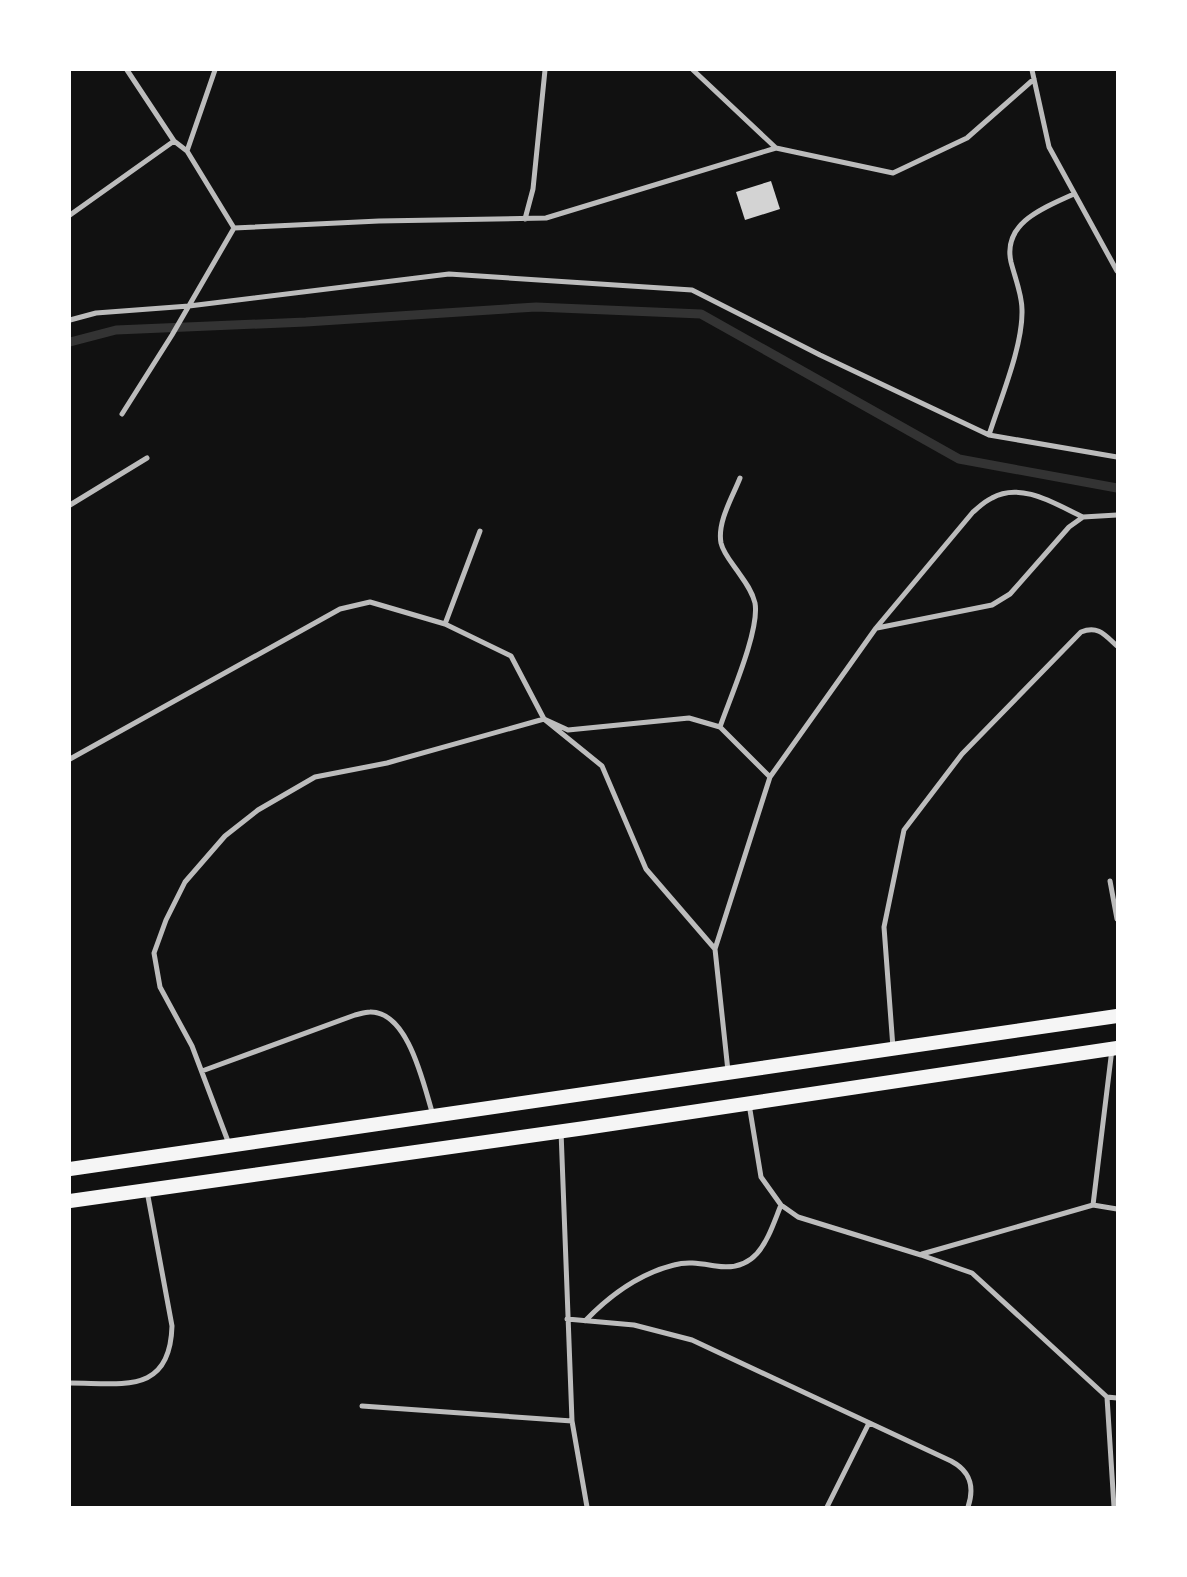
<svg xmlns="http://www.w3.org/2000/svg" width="1187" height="1577" font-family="Quicksand,sans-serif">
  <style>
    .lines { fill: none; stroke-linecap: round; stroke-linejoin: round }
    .stream { stroke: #333; stroke-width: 9 }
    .building { fill: #d3d3d3 }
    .minor { stroke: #bcbcbc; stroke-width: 5 }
    .trunk { stroke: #f5f5f5; stroke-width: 14 }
  </style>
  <rect width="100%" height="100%" fill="#111"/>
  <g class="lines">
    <path class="stream" d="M70 342 116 330 306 322 536 307 701 314 959 459 1117 488"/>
  </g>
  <path class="building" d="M771 181 780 209 745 220 736 192Z"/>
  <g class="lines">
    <path class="minor" d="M693 70 776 148
      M1032 70 1049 147 1117 271
      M187 151 215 70
      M70 215 174 141
      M525 219 533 189 545 70
      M234 228 379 221 546 218 776 148 893 173 967 138 1034 79
      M70 320 96 313 189 306 449 274 692 290 820 355 989 435 1117 457
      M122 414 172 335 234 228 187 151 174 141 127 70
      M989 435C1000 400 1023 346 1022 310 1022 294 1015 278 1011 262 1002 222 1046 207 1074 194
      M70 505 147 458
      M480 531 445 624 511 656 544 719 602 766 646 869 715 949
      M877 628 992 605 1010 594 1069 527 1083 517 1117 515
      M720 727C730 698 760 630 755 603 752 590 743 579 736 569 731 562 723 552 721 543 717 522 733 496 740 478
      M70 759 340 609 370 602 445 624
      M1110 881 1117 919
      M893 1048 884 927 904 830 962 754 1081 632C1098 625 1105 635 1117 646
      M202 1071 355 1015C360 1014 365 1012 370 1012 409 1011 424 1087 433 1115
      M728 1071 715 949 770 777 876 628 973 512C979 507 985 501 992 498 1021 481 1057 505 1083 517
      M749 1104 761 1177 781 1205 798 1217 921 1255 972 1273 1107 1397 1114 1507
      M561 1131 572 1421 587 1507
      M229 1144 192 1046 160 987 154 953 166 920 185 882 225 836 258 810 315 777 387 763 544 719 568 730 689 718 720 727 770 777
      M1093 1205 1112 1049
      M922 1254 1093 1205 1117 1209
      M567 1319 634 1325 692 1340 951 1461C970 1471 975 1486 968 1507
      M585 1321C610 1295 638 1274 674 1265 688 1261 702 1264 716 1266 759 1273 768 1237 781 1205
      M70 1383C123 1383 170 1395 172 1326L147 1191
      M1107 1397 1117 1398
      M362 1406 572 1421
      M827 1507 869 1423"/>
    <path class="trunk" d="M70 1169 1117 1016
      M70 1201 585 1128 1117 1048"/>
  </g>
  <rect width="1187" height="1577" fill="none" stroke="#ffffff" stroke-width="142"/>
</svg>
